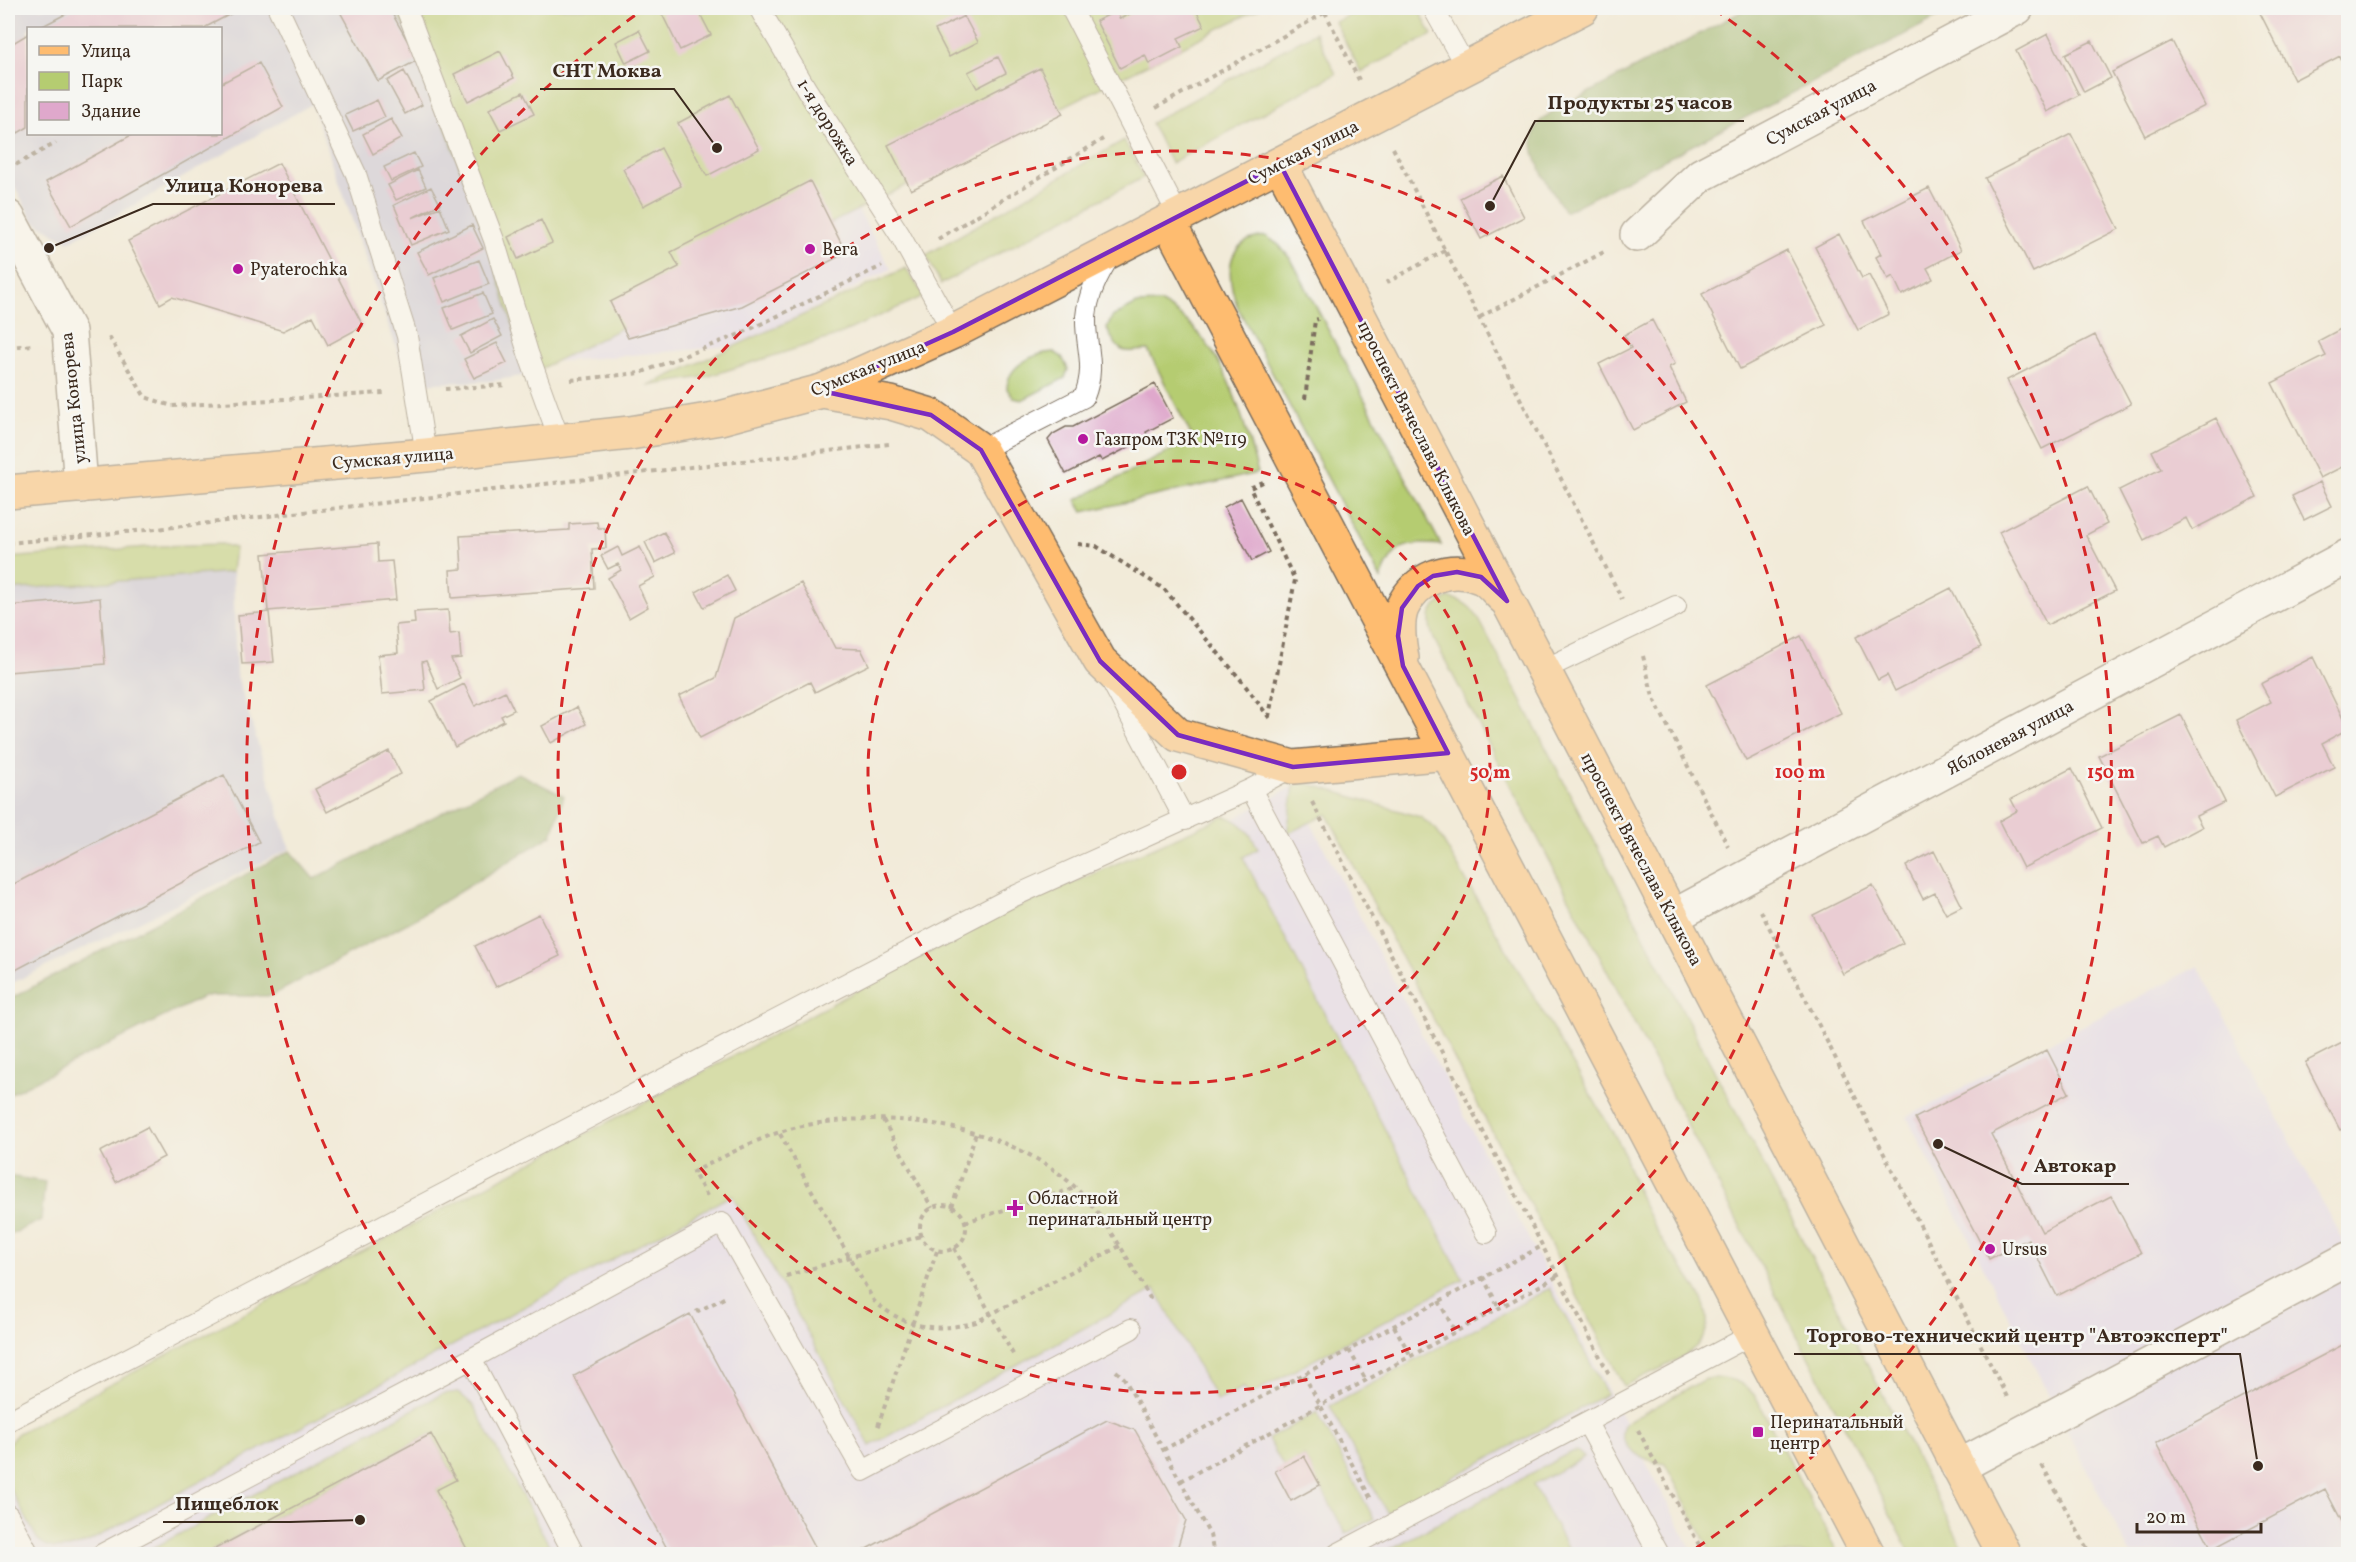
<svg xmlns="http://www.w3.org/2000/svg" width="2356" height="1562" font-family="Vollkorn,serif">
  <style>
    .built { fill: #dfd5f5 }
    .industrial { fill: #c3c1db; fill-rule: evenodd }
    .green { fill: #b5cc71; stroke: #787b48; stroke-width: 1.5 }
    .forest { fill: #90b063; stroke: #666d40; stroke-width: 1.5 }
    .building { fill: #dfa8cc }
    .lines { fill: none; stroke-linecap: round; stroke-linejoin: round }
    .service-casing { stroke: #7b6e5f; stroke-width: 22 }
    .minor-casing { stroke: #7b6e5f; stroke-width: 36 }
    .tertiary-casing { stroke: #7b6e5f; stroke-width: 36 }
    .primary-casing { stroke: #7b6e5f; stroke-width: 36 }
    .path { stroke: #7b6e5f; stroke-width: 4; stroke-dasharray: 4.5 4.5; stroke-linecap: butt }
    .service { stroke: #fff; stroke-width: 20 }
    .minor { stroke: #fff; stroke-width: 33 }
    .tertiary { stroke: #fff; stroke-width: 33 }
    .primary { stroke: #febc70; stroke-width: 33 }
    .marked { fill: none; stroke: #7b2cbf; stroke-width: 4.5; stroke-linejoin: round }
    .ring { fill: none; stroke: #d62828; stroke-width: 3; stroke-dasharray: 10 8 }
    .poi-dot { fill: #b5179e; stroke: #f6f6f2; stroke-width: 2 }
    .labels { text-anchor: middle; stroke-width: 5; stroke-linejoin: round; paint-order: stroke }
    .street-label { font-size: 18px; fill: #3b2a1e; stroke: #f6f6f2 }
    .poi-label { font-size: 18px; fill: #3b2a1e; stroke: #f6f6f2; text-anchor: start }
    .centre { fill: #d62828; stroke: #f6f6f2; stroke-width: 3 }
    .ring-label { font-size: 18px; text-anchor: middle; font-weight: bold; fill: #d62828; stroke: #f6f6f2; stroke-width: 5; stroke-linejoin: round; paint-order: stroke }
    .leader { fill: none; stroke: #3b2a1e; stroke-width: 2 }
    .callout-dot { fill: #3b2a1e; stroke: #f6f6f2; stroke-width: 2 }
    .callout-label { font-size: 20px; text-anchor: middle; font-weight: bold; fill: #3b2a1e; stroke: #f6f6f2; stroke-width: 5; stroke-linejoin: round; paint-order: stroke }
  </style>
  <rect width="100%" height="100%" fill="#f6f6f2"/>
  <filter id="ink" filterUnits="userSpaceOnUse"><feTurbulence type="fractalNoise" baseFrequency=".0167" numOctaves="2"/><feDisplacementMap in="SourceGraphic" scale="12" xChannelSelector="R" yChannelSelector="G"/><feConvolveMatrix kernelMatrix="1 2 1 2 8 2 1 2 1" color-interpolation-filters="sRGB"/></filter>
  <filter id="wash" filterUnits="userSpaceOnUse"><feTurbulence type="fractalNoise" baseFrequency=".008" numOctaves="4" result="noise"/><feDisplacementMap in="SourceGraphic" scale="24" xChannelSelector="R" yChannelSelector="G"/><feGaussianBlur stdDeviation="1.35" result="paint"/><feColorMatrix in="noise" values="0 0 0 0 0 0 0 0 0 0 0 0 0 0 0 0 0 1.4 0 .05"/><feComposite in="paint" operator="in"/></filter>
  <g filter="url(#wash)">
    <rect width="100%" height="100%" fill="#f2ebd9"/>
    <path class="built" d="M756 25 891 269 742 345 553 362Z
      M1292 787 1694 1554H8V1485Z
      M2198 966 2348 1251V1554H2130L1907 1117Z"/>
    <path class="industrial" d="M8 8H394L417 48 489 247 528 375 491 381 409 384 312 104 69 242 33 221 8 174ZM28 28H220V134H28Z
      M233 571 236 672 290 849 8 985V588Z"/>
    <path class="green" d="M394 8H1260L528 375 489 247 417 48Z
      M1363 8H1418L1432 35 1361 72 1335 22Z
      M1315 32 1336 74 1171 163 1151 123Z
      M1124 140 1144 177 941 284 926 255Z
      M1266 236 1279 245 1292 261 1441 545C1406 542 1393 544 1381 579L1238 308C1226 276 1223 240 1266 236Z
      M906 268 924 296 833 337 709 376 647 386Z
      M1161 303C1223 336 1241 411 1258 473L1083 512 1076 500 1193 439 1148 350C1121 352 1120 355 1107 329L1112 317 1137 304Z
      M1054 352 1062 357 1068 369 1065 378 1022 400 1014 398 1007 389C1007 366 1033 353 1054 352Z
      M222 544 235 548 232 572 8 590V558L161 546Z
      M1449 598C1467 601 1474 610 1482 625L1966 1554H1911L1434 639C1426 619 1428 607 1449 598Z
      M1303 782 1420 817 1436 829 1622 1148C1631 1180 1644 1208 1660 1237 1675 1263 1726 1309 1700 1342 1686 1360 1644 1375 1624 1386L1327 814 1287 834 1294 786Z
      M1225 816C1243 822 1250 832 1258 849L1243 857 1463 1279 1249 1395 1244 1387 1217 1401 1155 1289 870 1446 732 1195 88 1542C71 1549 53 1553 38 1540L8 1485V1444L18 1433 1004 913Z
      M1550 1288 1607 1394 1387 1513 1330 1406Z
      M1716 1377C1735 1379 1744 1383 1756 1397L1838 1554H1712L1665 1464C1646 1461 1615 1448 1624 1424L1703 1380Z
      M458 1392 473 1405 554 1554H466L468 1553 436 1490 456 1479 431 1434 212 1550 213 1554H142L442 1394Z
      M1317 1412 1374 1519 1346 1534 1304 1456 1284 1467 1268 1439Z
      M1577 1451 1584 1457 1533 1485 1571 1554H1381L1571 1452Z"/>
    <path class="forest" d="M1748 8H1955L1565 212C1552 189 1521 152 1538 124 1541 119 1548 115 1552 112Z
      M518 773 564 796 552 835 415 919 271 996H205L8 1095V1000L290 851 314 879Z
      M8 1176 45 1182 41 1220 8 1236Z"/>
    <g id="blocks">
      <path class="building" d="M77 8H242L204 28H39Z
        M338 8H389L418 60 378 81Z
        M659 8H697L711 35 680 50Z
        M1141 8H1195L1204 26 1178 38 1182 47 1149 64 1145 55 1120 68 1096 21 1116 11 1120 19Z
        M2262 8H2348V74L2340 56 2294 80 2258 9Z
        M964 16 978 42 949 57 935 30Z
        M639 30 650 51 626 63 616 42Z
        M28 34V127L18 133 8 115V46Z
        M2048 34 2079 95 2047 112 2016 51Z
        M2092 41 2111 78 2084 92 2065 54Z
        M2172 41 2205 106 2145 136 2112 72Z
        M500 51 514 78 468 101 454 74Z
        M998 57 1006 73 977 88 968 72Z
        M259 63 283 107 71 226 46 182 133 134H220V84Z
        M1040 68 1063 114 911 190 888 145Z
        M404 71 422 105 405 114 387 81Z
        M523 92 534 114 500 130 489 109Z
        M730 95 759 149 707 176 678 123Z
        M377 100 385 117 353 131 345 115Z
        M391 119 402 138 373 154 363 134Z
        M2071 134 2119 229 2033 272 1985 178Z
        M661 148 681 186 643 206 623 169Z
        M414 153 421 167 391 181 384 167Z
        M279 163 363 326 328 345 313 316 283 331 172 297 160 304 128 241Z
        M418 170 426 187 396 200 388 185Z
        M1503 176 1524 217 1481 239 1460 198Z
        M810 181 846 253 742 306 628 338 610 302 679 267 671 252Z
        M431 187 440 204 412 218 440 207 449 229 411 245 394 205Z
        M1929 188 1961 250 1927 268 1933 279 1902 295 1893 276 1888 279 1876 257 1881 254 1864 221Z
        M541 220 552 243 518 259 508 237Z
        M472 225 483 248 429 275 417 252Z
        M1839 234 1862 278 1869 275 1889 314 1858 330 1815 247Z
        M1787 250 1826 325 1740 369 1702 294Z
        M479 260 489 284 444 302 434 278Z
        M483 293 492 314 453 330 444 308Z
        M493 319 502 336 470 353 461 336Z
        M1652 320 1675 364 1669 367 1686 402 1633 430 1599 364 1631 348 1624 335Z
        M2348 325V464L2320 478 2272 383 2326 356 2318 341Z
        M2095 335 2131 404 2042 449 2007 380Z
        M497 343 507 363 474 378 464 359Z
        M1155 384 1173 418 1146 432 1148 437 1102 461 1099 457 1066 474 1048 440 1053 434 1066 427H1073Z
        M2216 418 2257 497 2192 530 2186 518 2144 540 2119 490 2161 469 2152 451Z
        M2320 482 2332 506 2304 520 2292 496Z
        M2088 486 2107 524 2086 535 2115 591 2047 625 1999 532Z
        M1241 498 1269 552 1252 561 1224 507Z
        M597 522 598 528H605L606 548 592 549 594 588 452 598 450 570 462 569 460 536 569 530V524Z
        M664 532 675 553 655 563 645 542Z
        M377 544 378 562 392 561 396 600 268 611 263 554Z
        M618 547 622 556 640 547 655 577 638 586 648 607 629 618 608 578 621 570 618 564 608 569 601 556Z
        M727 575 735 591 704 607 696 592Z
        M801 583 835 648 861 649 869 665 815 692 810 682 700 738 679 696 716 678 734 618Z
        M1951 588 1981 647 1895 691 1887 675 1878 680 1856 637Z
        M100 598 105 664 8 672V606Z
        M448 610 450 634 459 633 461 658 451 659 460 678 438 689 426 661 422 662 425 690 382 694 378 655 398 653 396 625 415 623 414 612Z
        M269 612 274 662 242 664 238 615Z
        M1801 636 1841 713 1746 761 1707 685Z
        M2313 657 2348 729 2322 743 2334 767 2275 797 2236 720 2271 702 2261 684Z
        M464 684 475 706 505 691 514 710 501 716 504 721 455 747 431 701Z
        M577 707 586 724 551 743 542 726Z
        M2181 715 2225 802 2196 816 2202 827 2164 847 2158 836 2143 843 2099 756Z
        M389 751 401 774 327 812 315 789Z
        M2072 768 2102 828 2023 868 1999 821 2017 811 2011 799Z
        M224 775 259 842 8 974V887Z
        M1934 851 1962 906 1946 914 1935 893 1923 899 1906 866Z
        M1873 885 1903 943 1843 974 1813 915Z
        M539 914 560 956 496 987 475 946Z
        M2348 1040V1126L2340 1130 2305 1062Z
        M2047 1050 2069 1093 1991 1134 2042 1232 2111 1196 2141 1253 2057 1296 2028 1239 1989 1259 1915 1118Z
        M147 1127 164 1157 116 1182 100 1152Z
        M690 1314 819 1554H670L574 1376Z
        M2348 1342V1533L2325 1489 2212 1549 2156 1443Z
        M1107 1420 1135 1430 1186 1520 1177 1549 1166 1554H857Z
        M431 1434 456 1480 436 1490 469 1553 213 1554 211 1551Z
        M1304 1456 1320 1485 1291 1501 1275 1471Z"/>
    </g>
  </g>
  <g filter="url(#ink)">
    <use href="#blocks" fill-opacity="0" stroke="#7b6e5f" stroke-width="1.5"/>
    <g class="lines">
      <g class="service-casing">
        <path id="service" d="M278 8 356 174 407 336 426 455
          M406 8 494 240 528 353 560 441
          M759 8 807 90 900 235 953 332
          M1071 8 1178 215
          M1433 8 1466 67
          M981 450 1084 397C1097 365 1085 348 1086 317 1088 294 1098 275 1110 256
          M1543 670 1676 606
          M1113 684 1185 820
          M1251 789 1486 1233
          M8 1421 1008 899 1251 789 1293 767
          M1587 1423 1659 1554
          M8 1515 29 1554
          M102 1554 471 1359
          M574 1554 471 1359 722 1223 863 1471 1131 1329
          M1337 1554 1753 1334"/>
      </g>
      <g class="minor-casing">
        <path id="minor" d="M1637 235 1701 175 2017 8
          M1672 917 2348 556
          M1958 1467 2348 1259"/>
      </g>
      <g class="tertiary-casing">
        <path id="tertiary" d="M8 217 69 331 81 486"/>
      </g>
      <g class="primary-casing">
        <path id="primary" d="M1280 164 2004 1554
          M1168 221 1868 1554
          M822 391 891 403 931 415 981 450 1100 661 1178 735 1293 767 1448 753
          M8 492 426 455 630 433 720 418 822 391 953 332 1582 8
          M1402 658C1399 642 1396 623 1402 608 1415 578 1451 564 1480 577 1489 580 1497 592 1504 598"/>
      </g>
      <path class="path" d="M1325 12 1359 80
        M1156 108 1333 8
        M1393 148 1622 599
        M8 169 56 143
        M8 170 13 180
        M938 239 1103 139
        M1386 283 1446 250
        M1480 317 1604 252
        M109 337 145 397 172 406 384 393
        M8 347 34 345
        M571 380 640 373 740 334 882 266
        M445 389 507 385
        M1305 399 1315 320 1318 319
        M1263 482 1250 488 1295 580 1269 716
        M8 543 157 529 889 444
        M1078 544 1096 546 1164 589 1241 680 1271 720
        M1643 656 1653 697 1728 846
        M1312 802 1610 1376
        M1761 911 2007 1397
        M883 1120 932 1208
        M780 1134 874 1301C905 1328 937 1333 976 1322L1120 1246
        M707 1196 693 1172C726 1156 762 1135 798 1127 886 1107 1010 1124 1077 1189 1108 1220 1128 1260 1150 1298L1147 1303
        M920 1228a23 23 0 1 1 46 0a23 23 0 1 1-46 0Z
        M952 1207 976 1133
        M965 1222 1075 1188
        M954 1248 1014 1356
        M786 1276 921 1236
        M1483 1277 1499 1308
        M1439 1301 1455 1332
        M696 1312 728 1296
        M1394 1326 1411 1356
        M1349 1350 1366 1380
        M1116 1371 1124 1378 1210 1535 1214 1554
        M1304 1375 1372 1501
        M878 1426 937 1251
        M1638 1430 1704 1554
        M1163 1450 1542 1246
        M2042 1465 2090 1554
        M1181 1481 1558 1276"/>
      <use href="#service" class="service"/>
      <use href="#minor" class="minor"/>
      <use href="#tertiary" class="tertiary"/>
      <use href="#primary" class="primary"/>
    </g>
  </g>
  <path d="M0 0H2356V1562H0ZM1280 164 1507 601 1481 577 1457 572 1433 576 1418 586 1402 608 1398 636 1403 666 1448 753 1293 767 1178 735 1100 661 981 450 931 415 822 391 953 332Z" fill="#f2ebd9" fill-opacity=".55" fill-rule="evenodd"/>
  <path class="marked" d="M1280 164 1507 601 1481 577 1457 572 1433 576 1418 586 1402 608 1398 636 1403 666 1448 753 1293 767 1178 735 1100 661 981 450 931 415 822 391 953 332Z"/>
  <g class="ring">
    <circle cx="1179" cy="772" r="311"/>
    <circle cx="1179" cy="772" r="621"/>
    <path d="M671 1554A932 932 0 0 1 644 9M1714 9A932 932 0 0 1 1687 1554"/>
  </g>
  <g class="poi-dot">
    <circle cx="810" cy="249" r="6"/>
    <circle cx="238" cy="269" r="6"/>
    <circle cx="1083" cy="439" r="6"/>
    <path d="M1012 1199h6v6h6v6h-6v6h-6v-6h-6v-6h6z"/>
    <circle cx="1990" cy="1249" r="6"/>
    <rect x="1752" y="1426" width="12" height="12" rx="3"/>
  </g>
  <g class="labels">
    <g class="street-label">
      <text transform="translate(1821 112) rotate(-28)" y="6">Сумская улица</text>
      <text transform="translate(828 122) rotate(58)" y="6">1-я дорожка</text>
      <text transform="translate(1303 152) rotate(-27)" y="6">Сумская улица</text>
      <text transform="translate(868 368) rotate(-22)" y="6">Сумская улица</text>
      <text transform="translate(73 398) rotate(-96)" y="6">улица Конорева</text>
      <text transform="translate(1417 428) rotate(63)" y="6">проспект Вячеслава Клыкова</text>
      <text transform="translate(393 458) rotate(-5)" y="6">Сумская улица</text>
      <text transform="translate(2010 737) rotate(-28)" y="6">Яблоневая улица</text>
      <text transform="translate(1642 859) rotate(62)" y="6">проспект Вячеслава Клыкова</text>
    </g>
    <g class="poi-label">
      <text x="822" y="255">Вега</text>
      <text x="250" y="275">Pyaterochka</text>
      <text x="1095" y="445">Газпром ТЗК №119</text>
      <text x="1028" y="1204">Областной<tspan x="1028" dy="21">перинатальный центр</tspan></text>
      <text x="2002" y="1255">Ursus</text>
      <text x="1770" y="1428">Перинатальный<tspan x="1770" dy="21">центр</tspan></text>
    </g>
  </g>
  <circle cx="1179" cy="772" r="9" class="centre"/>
  <g class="ring-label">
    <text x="1490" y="778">50 m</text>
    <text x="1800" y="778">100 m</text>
    <text x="2111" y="778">150 m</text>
  </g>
  <path class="leader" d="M717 148L674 89H540M1490 206L1535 121H1744M49 248L153 204H335M1938 1144L2022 1184H2129M2258 1466L2240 1354H1794M360 1520L290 1522H163"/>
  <g class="callout-dot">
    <circle cx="717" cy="148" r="6"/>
    <circle cx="1490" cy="206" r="6"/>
    <circle cx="49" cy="248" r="6"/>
    <circle cx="1938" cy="1144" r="6"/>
    <circle cx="2258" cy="1466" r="6"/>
    <circle cx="360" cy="1520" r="6"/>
  </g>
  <g class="callout-label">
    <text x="607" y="77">СНТ Моква</text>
    <text x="1640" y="109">Продукты 25 часов</text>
    <text x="244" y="192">Улица Конорева</text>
    <text x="2075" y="1172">Автокар</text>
    <text x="2017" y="1342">Торгово-технический центр "Автоэксперт"</text>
    <text x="227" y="1510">Пищеблок</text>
  </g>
  <rect width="2356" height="1562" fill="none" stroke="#f6f6f2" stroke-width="30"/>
  <rect x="27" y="27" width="195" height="108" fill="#f6f6f2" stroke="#aba49d" stroke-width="1.5"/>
  <rect x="39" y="46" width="30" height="9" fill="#febc70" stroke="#aba49d" stroke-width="1.5"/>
  <text x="81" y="57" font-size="18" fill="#3b2a1e">Улица</text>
  <rect x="39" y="72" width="30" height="18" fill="#b5cc71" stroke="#aba49d" stroke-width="1.5"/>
  <text x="81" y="87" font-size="18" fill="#3b2a1e">Парк</text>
  <rect x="39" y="102" width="30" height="18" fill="#dfa8cc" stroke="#aba49d" stroke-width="1.5"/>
  <text x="81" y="117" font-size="18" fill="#3b2a1e">Здание</text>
  <path d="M2137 1523v9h124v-9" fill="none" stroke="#3b2a1e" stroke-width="3"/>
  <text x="2146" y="1523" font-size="18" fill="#3b2a1e" stroke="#f6f6f2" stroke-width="4.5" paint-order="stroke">20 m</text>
</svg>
